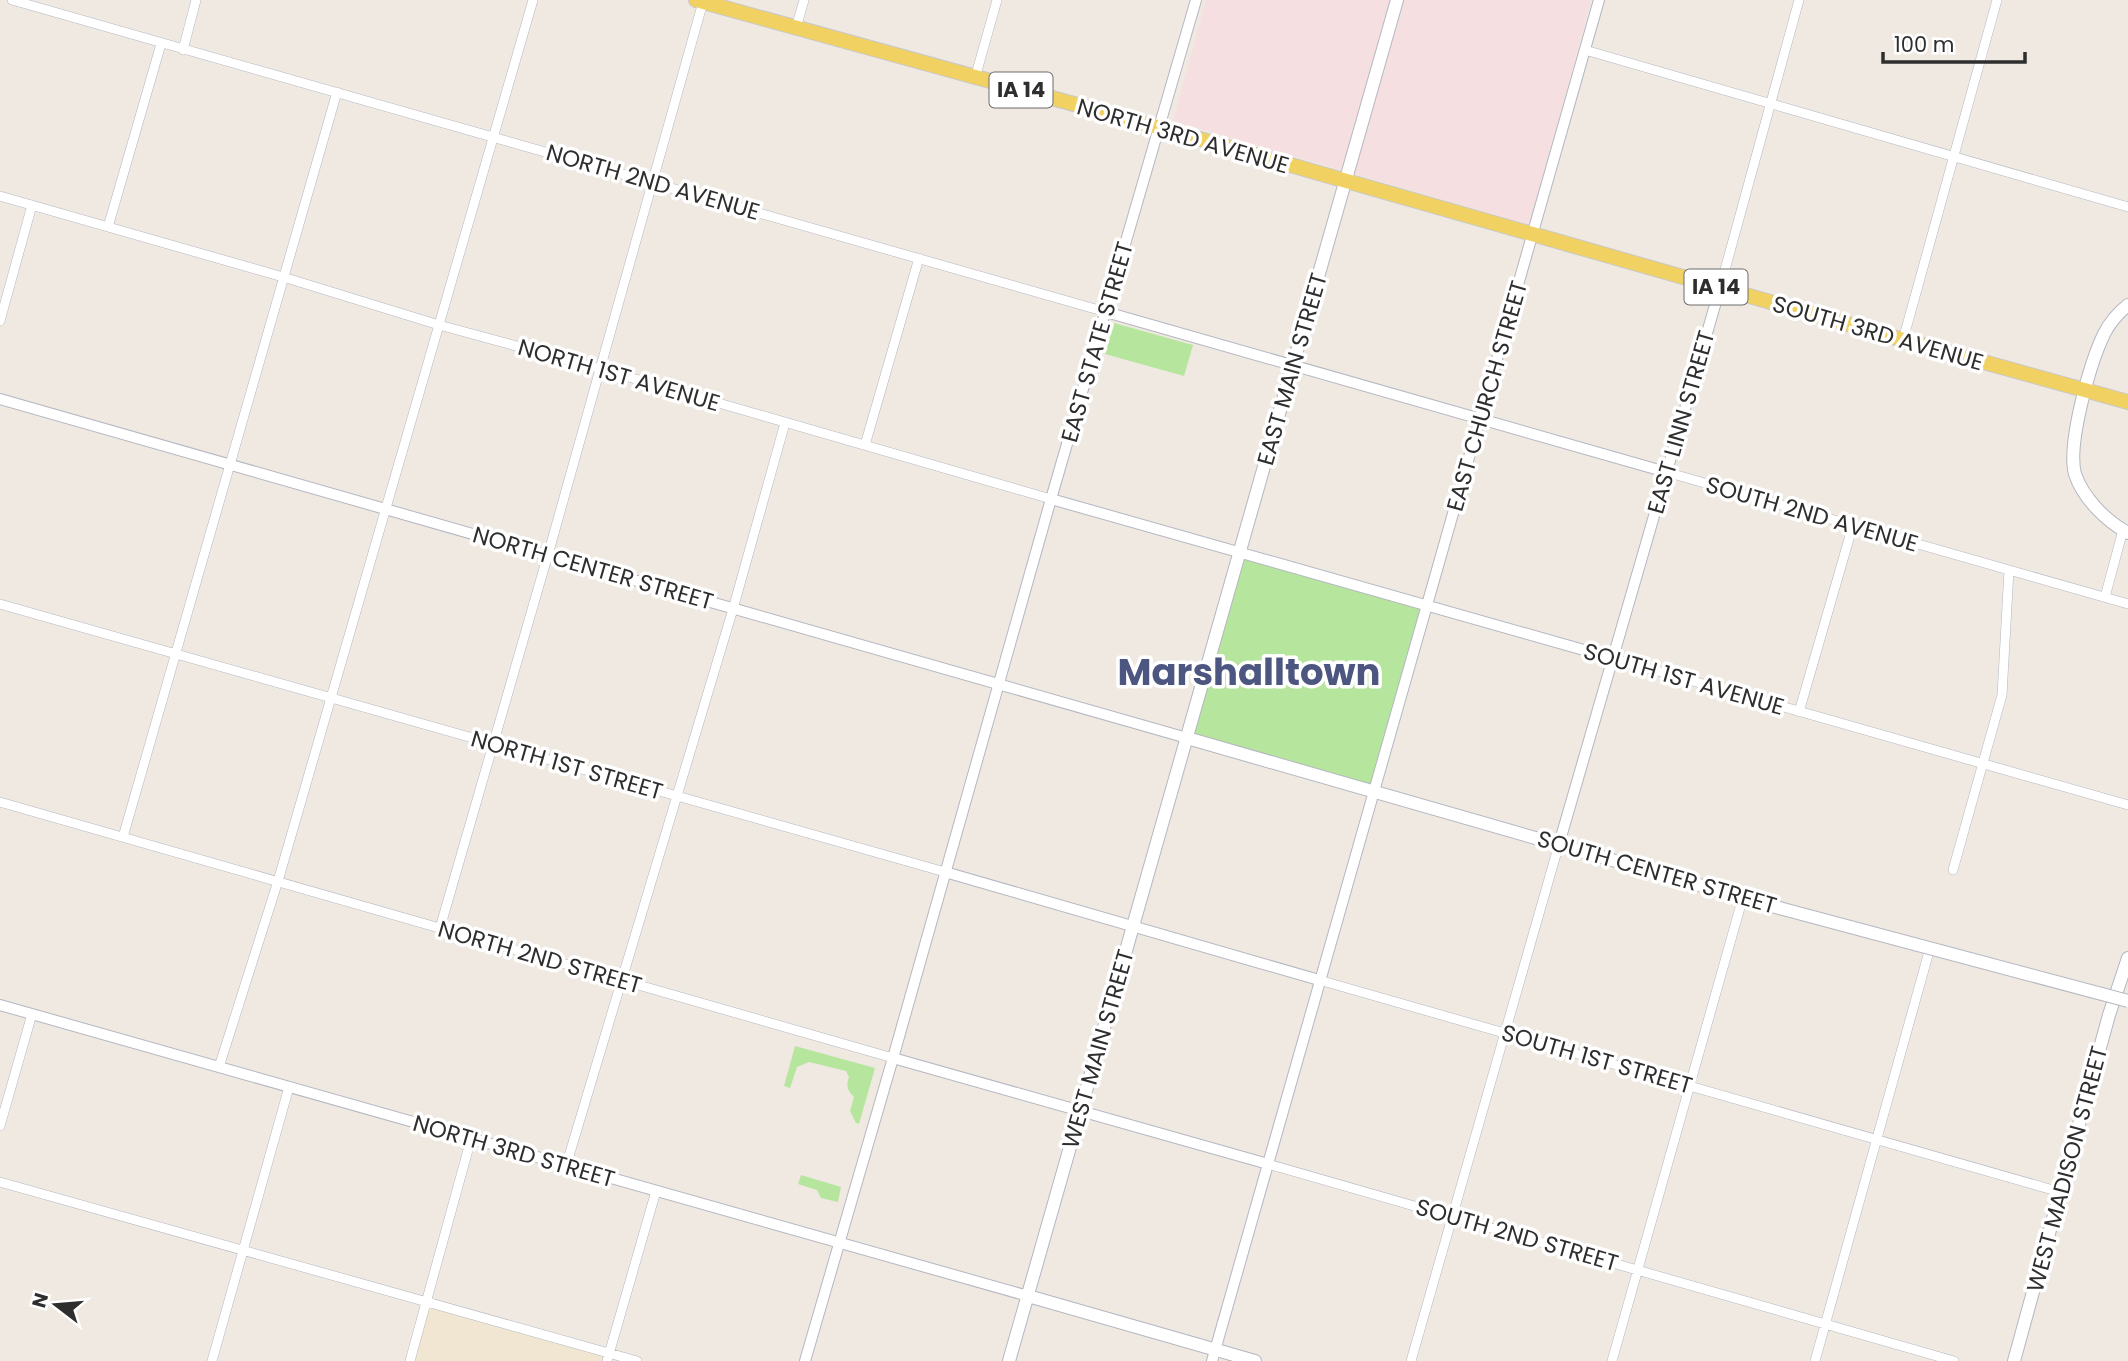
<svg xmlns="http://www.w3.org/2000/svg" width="2128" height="1361" font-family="Poppins,sans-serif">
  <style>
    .education { fill: #f0e6d1 }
    .medical { fill: #f5dfe0 }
    .green { fill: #b6e59e }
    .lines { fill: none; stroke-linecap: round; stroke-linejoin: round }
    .minor-casing { stroke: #b4b7c1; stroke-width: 10 }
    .tertiary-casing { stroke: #b4b7c1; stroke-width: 12 }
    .secondary-casing { stroke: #b4b7c1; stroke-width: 14 }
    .primary-casing { stroke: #c9c9c9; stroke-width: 16 }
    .minor { stroke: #fff; stroke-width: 9 }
    .tertiary { stroke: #fff; stroke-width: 10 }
    .secondary { stroke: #fff; stroke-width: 12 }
    .primary { stroke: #f2d163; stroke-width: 14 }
    .secondary-bridge-casing { stroke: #b4b7c1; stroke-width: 14; stroke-linecap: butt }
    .secondary-bridge { stroke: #fff; stroke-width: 12 }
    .labels { text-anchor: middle; stroke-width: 7; stroke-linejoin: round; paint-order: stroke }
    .shield { fill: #fff; stroke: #6d6d6d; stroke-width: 2 }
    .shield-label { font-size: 21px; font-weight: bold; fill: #2e2e2e }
    .street-label { font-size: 23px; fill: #2e2e2e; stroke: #fff }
    .town-label { font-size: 37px; font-weight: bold; fill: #4d5680; stroke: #fff }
  </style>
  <rect width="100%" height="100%" fill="#efe9e1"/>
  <path class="education" d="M427 1302 609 1353 607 1361H410Z"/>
  <path class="medical" d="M1206 0H1591L1530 225 1173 121Z"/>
  <path class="green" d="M1114 323 1193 345 1184 376 1105 354Z
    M1239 552 1428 606 1376 792 1187 738Z
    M795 1046 875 1068 859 1124 856 1123 850 1111 854 1097C847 1090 846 1086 849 1077L846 1071 809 1062 797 1067 790 1088 784 1086Z
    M801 1175 841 1187 838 1202 821 1198 817 1190 798 1184Z"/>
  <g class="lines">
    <g class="minor-casing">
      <path id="minor" d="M12 0 1106 312
        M796 28 804 0
        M183 50 196 0
        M1585 50 2128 207
        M975 78 997 0
        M0 196 283 277 439 325 601 369 1051 499
        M108 227 161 44
        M1720 288 1799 0
        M0 321 32 205
        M1903 340 1997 0
        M865 445 919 258
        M1666 472 2128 604
        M2105 597 2123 530
        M0 604 945 872
        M1612 658 2128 805
        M1799 712 1853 525
        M0 802 893 1058
        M123 837 337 92
        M1953 870 2002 695 2009 570
        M440 928 551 544 703 2
        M1319 980 2060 1192
        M219 1067 278 881 533 0
        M0 1126 32 1014
        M1268 1164 1954 1361
        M566 1166 733 609 785 423
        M0 1182 637 1361
        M212 1361 289 1087
        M410 1361 471 1139
        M607 1361 656 1191
        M1411 1361 1559 844
        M1612 1361 1743 897
        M1815 1361 1930 948"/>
    </g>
    <g class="tertiary-casing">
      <path id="tertiary" d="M1106 312 1666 472
        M0 399 1187 738
        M1051 499 1612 658
        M1559 844 1720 288
        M945 872 1319 980
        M0 1005 1028 1296
        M893 1058 1268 1164
        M805 1361 893 1058 1051 499 1196 0
        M1212 1361 1599 0"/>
    </g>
    <g class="secondary-casing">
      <path id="secondary" d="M2128 305C2118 313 2110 322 2104 334 2090 363 2067 444 2075 474 2083 498 2106 521 2128 533
        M1187 738 1783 909
        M1028 1296 1255 1361
        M1009 1361 1397 0
        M2014 1361 2109 1015 2128 958"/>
    </g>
    <g class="primary-casing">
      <path id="primary" d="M696 0 1161 128 1893 337 2128 402"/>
    </g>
    <use href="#minor" class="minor"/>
    <use href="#tertiary" class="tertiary"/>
    <use href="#secondary" class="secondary"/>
    <use href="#primary" class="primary"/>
    <g class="secondary-bridge-casing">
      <path id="secondary-bridge" d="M1783 909 2128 1001"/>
    </g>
    <use href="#secondary-bridge" class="secondary-bridge"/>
  </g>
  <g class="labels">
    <g class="shield">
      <rect x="989.5" y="72.5" width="63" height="35" rx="5"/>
      <rect x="1684.5" y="269.5" width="63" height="35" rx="5"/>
    </g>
    <g class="shield-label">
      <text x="1021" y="97">IA 14</text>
      <text x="1716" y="294">IA 14</text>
    </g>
    <g class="street-label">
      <text transform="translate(1183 136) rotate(16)" y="8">NORTH 3RD AVENUE</text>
      <text transform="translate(653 182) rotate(16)" y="8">NORTH 2ND AVENUE</text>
      <text transform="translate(1878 333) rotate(16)" y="8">SOUTH 3RD AVENUE</text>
      <text transform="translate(1097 342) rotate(-74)" y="8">EAST STATE STREET</text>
      <text transform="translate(1292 369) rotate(-74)" y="8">EAST MAIN STREET</text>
      <text transform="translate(619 375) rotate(16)" y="8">NORTH 1ST AVENUE</text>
      <text transform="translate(1487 396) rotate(-74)" y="8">EAST CHURCH STREET</text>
      <text transform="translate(1681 422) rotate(-74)" y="8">EAST LINN STREET</text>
      <text transform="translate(1812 514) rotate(16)" y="8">SOUTH 2ND AVENUE</text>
      <text transform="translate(593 568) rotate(16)" y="8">NORTH CENTER STREET</text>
      <text transform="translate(1684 679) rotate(16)" y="8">SOUTH 1ST AVENUE</text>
      <text transform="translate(567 765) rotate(16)" y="8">NORTH 1ST STREET</text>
      <text transform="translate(1657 872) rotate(16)" y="8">SOUTH CENTER STREET</text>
      <text transform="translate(540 957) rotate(16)" y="8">NORTH 2ND STREET</text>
      <text transform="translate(1098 1049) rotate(-74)" y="8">WEST MAIN STREET</text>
      <text transform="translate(1597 1059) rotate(16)" y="8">SOUTH 1ST STREET</text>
      <text transform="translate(514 1151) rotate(16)" y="8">NORTH 3RD STREET</text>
      <text transform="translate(2067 1169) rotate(-75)" y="8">WEST MADISON STREET</text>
      <text transform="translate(1517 1235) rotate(16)" y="8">SOUTH 2ND STREET</text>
    </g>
    <g class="town-label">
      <text x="1249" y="685">Marshalltown</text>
    </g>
  </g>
  <g transform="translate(56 1305) rotate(286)" stroke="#ffffff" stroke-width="5" paint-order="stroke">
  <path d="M0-5L12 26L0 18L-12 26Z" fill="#2e2e2e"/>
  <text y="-10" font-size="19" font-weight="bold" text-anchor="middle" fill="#2e2e2e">N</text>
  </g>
  <path d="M1883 52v10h142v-10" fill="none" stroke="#2e2e2e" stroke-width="3.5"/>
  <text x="1894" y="52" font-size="21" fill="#2e2e2e" stroke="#ffffff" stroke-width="5" paint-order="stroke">100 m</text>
</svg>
